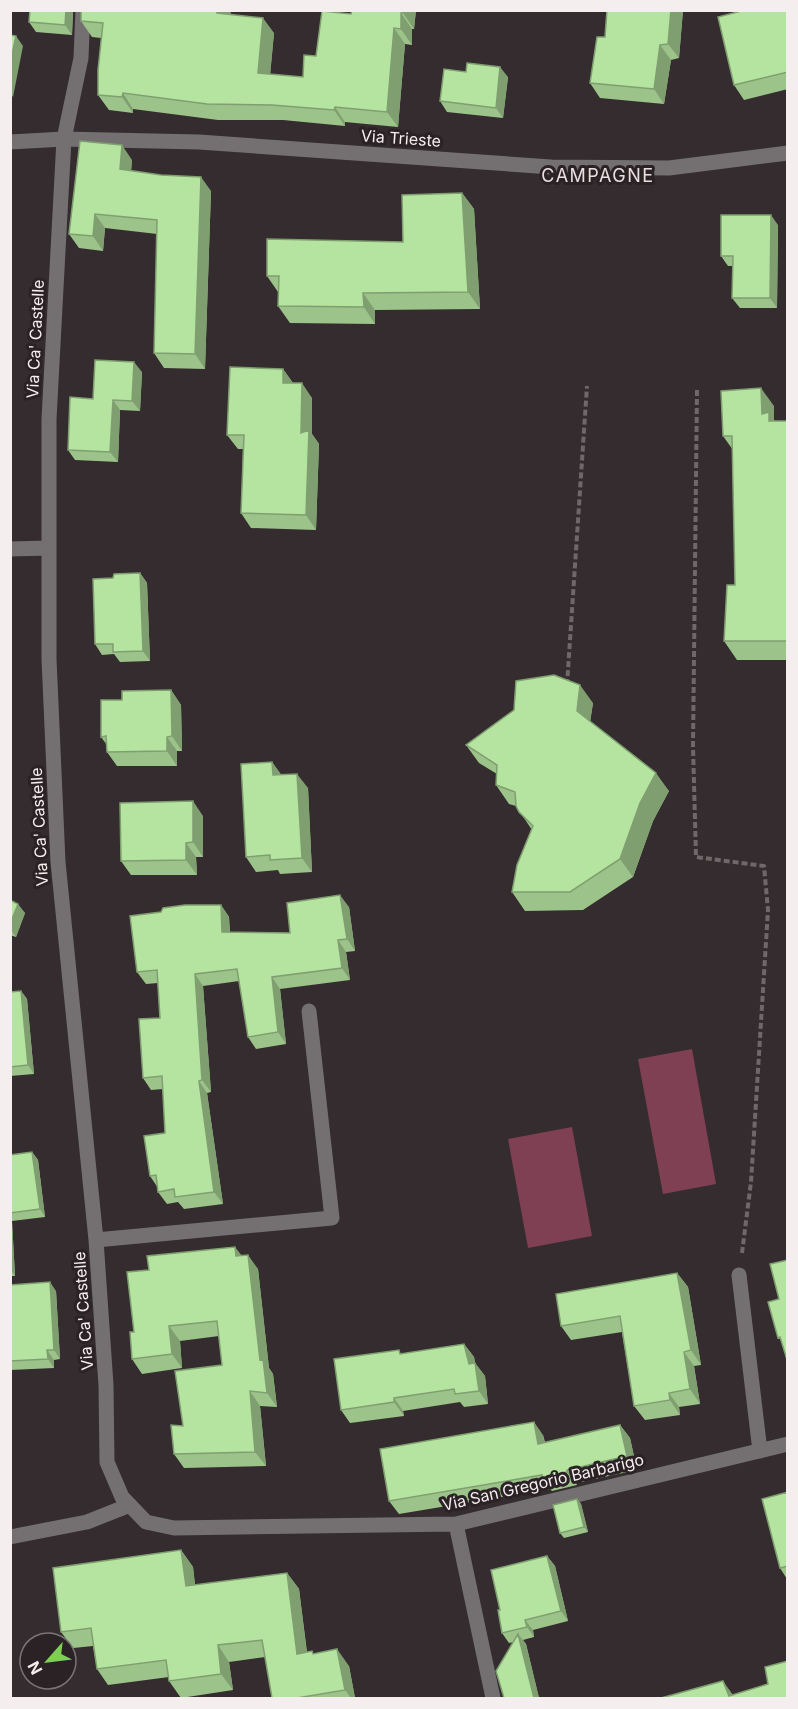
<svg xmlns="http://www.w3.org/2000/svg" width="798" height="1709" font-family="Inter,sans-serif">
  <style>
    .green { fill: #804053 }
    .lines { fill: none; stroke-linecap: round; stroke-linejoin: round }
    .path { stroke: #6f6869; stroke-width: 4; stroke-dasharray: 6 3; stroke-linecap: butt }
    .minor { stroke: #747071; stroke-width: 15 }
    .tertiary { stroke: #747071; stroke-width: 15 }
    .wall { fill: #9cc38a }
    .shaded-wall { fill: #7f9f70 }
    .building { fill: #b5e3a0; stroke: #7f9f70; stroke-width: 1.5 }
    .labels { text-anchor: middle; stroke-width: 6; stroke-linejoin: round; paint-order: stroke }
    .street-label { font-size: 16px; fill: #f4eeef; stroke: #2a2224 }
    .neighbourhood-label { font-size: 18px; letter-spacing: 1.5px; fill: #eadee1; stroke: #2a2224 }
  </style>
  <rect width="100%" height="100%" fill="#342c2e"/>
  <path class="green" d="M692 1049 716 1184 663 1194 638 1059Z
    M572 1127 592 1236 528 1248 508 1139Z"/>
  <g class="lines">
    <path class="path" d="M697 390 693 746 696 857 764 866 768 910 751 1182 742 1253
      M567 685 587 386"/>
    <path class="minor" d="M83 10 81 58 64 139 49 419V659L58 862 96 1240 106 1385 107 1462 122 1497 146 1522 174 1528 456 1524 788 1444
      M10 549 49 548
      M96 1240 332 1218 309 1011
      M739 1275 760 1451
      M456 1524 493 1698
      M10 1537 87 1522 130 1505"/>
    <path class="tertiary" d="M10 142 64 139 199 142 551 167 669 168 788 153"/>
  </g>
  <path class="wall" d="M30 10H73L72 35 36 32 29 22Z
    M416 10 414 29H412V45L405 44 398 127 345 122V126L283 120H218L133 109V113L109 110 98 95 101 38 92 37 81 21 231 13V15L274 33 270 74 303 77 316 56 351 14Z
    M607 10H683L679 58 671 60 664 104 600 98 590 83 605 37Z
    M788 10V89L744 100 734 85Z
    M508 77 503 118 447 112 440 101Z
    M132 160 131 171 211 191 205 369 164 368 154 353 157 234 105 228 103 251 79 248 69 234Z
    M462 193 474 209 480 309 375 310V324L290 323 278 306V292L267 276 403 242Z
    M778 225 777 308H740L732 298 733 266H728L721 256Z
    M283 369 293 383 312 398V434L319 444 316 530 251 528 241 513 243 449H238L227 435Z
    M142 372 140 411 120 410 118 462 75 460 68 450 93 399Z
    M774 406V420L775 421H788V660H737L724 641 735 585 733 450 723 436Z
    M140 573 147 583 150 661 120 662 114 654 102 655 95 644 113 578Z
    M171 690 181 705 182 751H177V766H117L107 752V745L101 737 122 700Z
    M593 703 590 722 669 791 653 821 633 877 583 910 525 911 512 892 532 830 516 806 509 804 496 785 497 774 479 763 466 745Z
    M272 762 281 775 308 788 312 872 280 874 278 870 256 872 246 857Z
    M203 816V857H196L197 875H131L121 861Z
    M10 898 11 900 25 913 16 937 10 935Z
    M221 905 229 917 230 932 290 933 349 907 355 951 346 952 350 980 280 989 286 1044 256 1049 248 1037 239 981 203 986 211 1092 207 1093 223 1204 184 1209 178 1202 167 1204 158 1192V1188L150 1176 165 1133 163 1089 151 1090 143 1078 160 1018 158 983 146 984 137 972Z
    M21 991 27 999 34 1074 10 1076V992Z
    M10 1148 12 1155 32 1152 38 1160 45 1217 12 1221 15 1276H10Z
    M241 1255 258 1269 269 1368 273 1374 277 1407 260 1406 266 1466 184 1468 174 1454 183 1426 222 1365 219 1336 180 1341 182 1368 142 1374 132 1359 149 1270Z
    M677 1273 688 1287 701 1365 694 1366 700 1404 679 1407 680 1415 645 1420 634 1406 622 1332 571 1340 561 1326Z
    M10 1285 56 1291 60 1359 54 1360V1368L10 1370Z
    M464 1344 474 1357 475 1363 485 1376 488 1404 464 1407 460 1402 403 1411 404 1416 350 1423 341 1410 402 1354Z
    M620 1425 630 1438 637 1470 576 1483 577 1485 552 1491 550 1489 399 1514 389 1501 543 1435 545 1442Z
    M788 1492V1579H787L780 1568Z
    M577 1499 581 1504 588 1532 564 1538 560 1533Z
    M181 1550 193 1567 195 1585 287 1573 299 1589 307 1652 313 1653 349 1666 355 1698H272L265 1657 229 1662 233 1690 181 1698 169 1681V1677L108 1685 97 1669 93 1646 73 1648 61 1632Z
    M547 1556 555 1566 568 1621 533 1630 534 1637 523 1640 526 1644 539 1698H504L514 1642 509 1643 502 1633 500 1610Z"/>
  <path class="shaded-wall" d="M66 10H73L72 35 65 25Z
    M217 10H229L231 13 228 29 217 13Z
    M404 10H416L414 29 403 13Z
    M671 10H683L679 58 668 44Z
    M401 13 412 29V45L401 29Z
    M263 18 274 33 269 88 258 73Z
    M394 28 405 44 398 127 387 112Z
    M16 36 23 46 13 97 10 93V64Z
    M660 45 671 60 664 104 654 89Z
    M500 67 508 77 503 118 496 108Z
    M123 93 133 109V113L122 97Z
    M335 107 345 122V126L334 110Z
    M122 145 132 160 130 184 120 169Z
    M201 177 211 191 205 369 195 354Z
    M462 193 474 209 480 309 468 292Z
    M95 214 105 228 103 251 93 236Z
    M771 215 778 225 777 308 770 298Z
    M363 293 375 310V324L364 307Z
    M134 362 142 372 140 411 132 401Z
    M283 369 293 383H283Z
    M302 383 312 398V434L319 444 316 530 306 515 301 433Z
    M761 388 774 406V420L782 431V440L762 414Z
    M113 400 120 410 118 462 110 452Z
    M140 573 147 583 150 661 143 651Z
    M580 685 593 703 589 729 577 711Z
    M171 690 181 705 182 751 172 736Z
    M167 737 177 751V766L167 751Z
    M272 762 283 777 273 775Z
    M656 773 669 791 653 821 633 877 620 859 640 803Z
    M297 774 308 788 312 872 302 858Z
    M193 801 203 816V857L193 842Z
    M186 843 196 857 197 875 186 860Z
    M340 895 349 907 355 951 347 939Z
    M18 904 25 913 16 937 10 929V924Z
    M221 905 229 917 230 944 222 932Z
    M338 940 346 952 350 980 342 968Z
    M195 974 203 986 211 1092 202 1080Z
    M272 977 280 989 286 1044 278 1032Z
    M21 991 27 999 34 1074 28 1065Z
    M199 1081 207 1093 223 1204 214 1192Z
    M32 1152 38 1160 45 1217 40 1209Z
    M10 1219 12 1221 15 1276 10 1269Z
    M235 1247 246 1261 236 1256Z
    M248 1255 258 1269 269 1368 273 1374 277 1407 267 1393 260 1360Z
    M677 1273 688 1287 701 1365 691 1350Z
    M50 1282 56 1291 60 1359 54 1350Z
    M169 1326 180 1341 182 1368 172 1354Z
    M464 1344 474 1357 476 1367 475 1363 485 1376 488 1404 479 1391 469 1364Z
    M47 1350 54 1360V1368L48 1359Z
    M684 1352 694 1366 700 1404 690 1389Z
    M250 1391 260 1406 266 1466 255 1452Z
    M669 1393 679 1407 680 1415 670 1400Z
    M394 1398 403 1411 404 1416 394 1402Z
    M534 1422 543 1435 547 1457 538 1444Z
    M620 1425 630 1438 637 1470 627 1456Z
    M567 1470 576 1483 577 1485 567 1472Z
    M577 1499 581 1504 588 1532 584 1527Z
    M181 1550 193 1567 197 1603 186 1586Z
    M547 1556 555 1566 568 1621 561 1611Z
    M287 1573 299 1589 309 1671 297 1654Z
    M525 1620 533 1630 534 1637 527 1627Z
    M518 1634 526 1644 539 1698H534Z
    M218 1645 229 1662 233 1690 221 1674Z
    M337 1649 349 1666 355 1698H351L345 1690Z
    M723 1681 733 1695 729 1696Z"/>
  <path class="building" d="M30 10H66L65 25 29 22Z
    M81 10H217V13L263 18 258 73 303 77 304 55 316 56 322 11 351 14 352 10H404L403 13H401V29L394 28 387 112 335 107 334 110 272 105 207 104 123 93 122 97 98 95V70L103 23 81 21Z
    M607 10H671L668 44 660 45 654 89 590 83 597 37H605Z
    M745 10H788V72L734 85 718 17Z
    M10 35 16 36 10 64Z
    M467 63 500 67 496 108 440 101 444 69 466 72Z
    M80 141 122 145 120 169 161 175 201 177 195 354 154 353 157 220 95 214 93 236 69 234Z
    M462 193 468 292 363 293 364 307 278 306 279 276H267V239L403 242 402 195Z
    M721 215H771L770 298H732L733 256H721Z
    M95 360 134 362 132 401 113 400 110 452 68 450 70 397 93 399Z
    M230 367 283 369V383H302L301 433 309 430 306 515 241 513 244 435H227Z
    M761 388 762 414 769 412V421H788V641H724L727 585H735L732 436H723L721 391Z
    M140 573 143 651 113 652V644H95L93 579 113 578 114 574Z
    M554 675 580 685 577 711 656 773 640 803 620 859 570 892H512L517 865 533 826 519 812 516 806 515 792 496 785 497 765 466 745 514 710 516 681Z
    M171 690 172 736 167 737V751L107 752 106 736 101 737V700H122V691Z
    M272 762 273 775 297 774 302 858 270 860V855L246 857 241 764Z
    M193 801V842L186 843V860L121 861 120 803Z
    M340 895 347 939 338 940 342 968 272 977 278 1032 248 1037 237 969 195 974 202 1080 199 1081 214 1192 175 1197 174 1189 158 1192 156 1175 150 1176 144 1136 165 1133 162 1076 143 1078 139 1019 160 1018 157 970 137 972 130 916 161 912 163 908 185 905H221L222 932 290 933 287 903Z
    M10 900 18 904 10 924Z
    M21 991 28 1065 10 1067V992Z
    M32 1152 40 1209 10 1213V1155Z
    M235 1247 236 1256 248 1255 260 1360 263 1359 267 1393 250 1391 255 1452 174 1454 171 1425 183 1426 175 1371 222 1365 217 1321 169 1326 172 1354 132 1359 130 1332H134L127 1272 149 1270 147 1256Z
    M788 1260V1363L780 1337 778 1338 768 1302 779 1299 770 1264Z
    M677 1273 691 1350 684 1352 690 1389 669 1393 670 1400 634 1406 620 1316 561 1326 556 1294Z
    M50 1282 54 1350H47L48 1359 10 1361V1285Z
    M464 1344 469 1364 475 1363 479 1391 455 1394 454 1389 394 1398V1402L341 1410 334 1359 399 1350 400 1354Z
    M534 1422 538 1444 620 1425 627 1456 567 1470V1472L542 1478V1475L389 1501 380 1449Z
    M788 1492V1566L780 1568 762 1499Z
    M577 1499 584 1527 560 1533 553 1505Z
    M181 1550 186 1586 287 1573 297 1654 312 1651 313 1654 337 1649 345 1690 297 1698H272L262 1640 218 1645 221 1674 169 1681 166 1660 97 1669 91 1628 61 1632 53 1568Z
    M547 1556 561 1611 525 1620 527 1627 502 1633 498 1610H500L491 1570Z
    M518 1634 534 1698H504L496 1671Z
    M788 1661V1698H661L723 1681 729 1696 768 1684 765 1667Z"/>
  <g class="labels">
    <g class="street-label">
      <text transform="translate(401 138) rotate(4)" y="6">Via Trieste</text>
      <text transform="translate(35 339) rotate(-87)" y="6">Via Ca' Castelle</text>
      <text transform="translate(39 827) rotate(-93)" y="6">Via Ca' Castelle</text>
      <text transform="translate(83 1311) rotate(-94)" y="6">Via Ca' Castelle</text>
      <text transform="translate(543 1482) rotate(-13)" y="6">Via San Gregorio Barbarigo</text>
    </g>
    <g class="neighbourhood-label">
      <text x="598" y="182">CAMPAGNE</text>
    </g>
  </g>
  <rect width="798" height="1709" fill="none" stroke="#f4eeef" stroke-width="24"/>
  <g transform="translate(48 1661) rotate(242)"><circle r="28" fill="#2a2224" stroke="#7b7475" stroke-width="1.5"/>
  <path d="M0-4.5L10 22L0 15L-10 22Z" fill="#7fd052"/>
  <text y="-9" font-size="16" font-weight="bold" text-anchor="middle" fill="#f4eeef">N</text>
  </g>
</svg>
